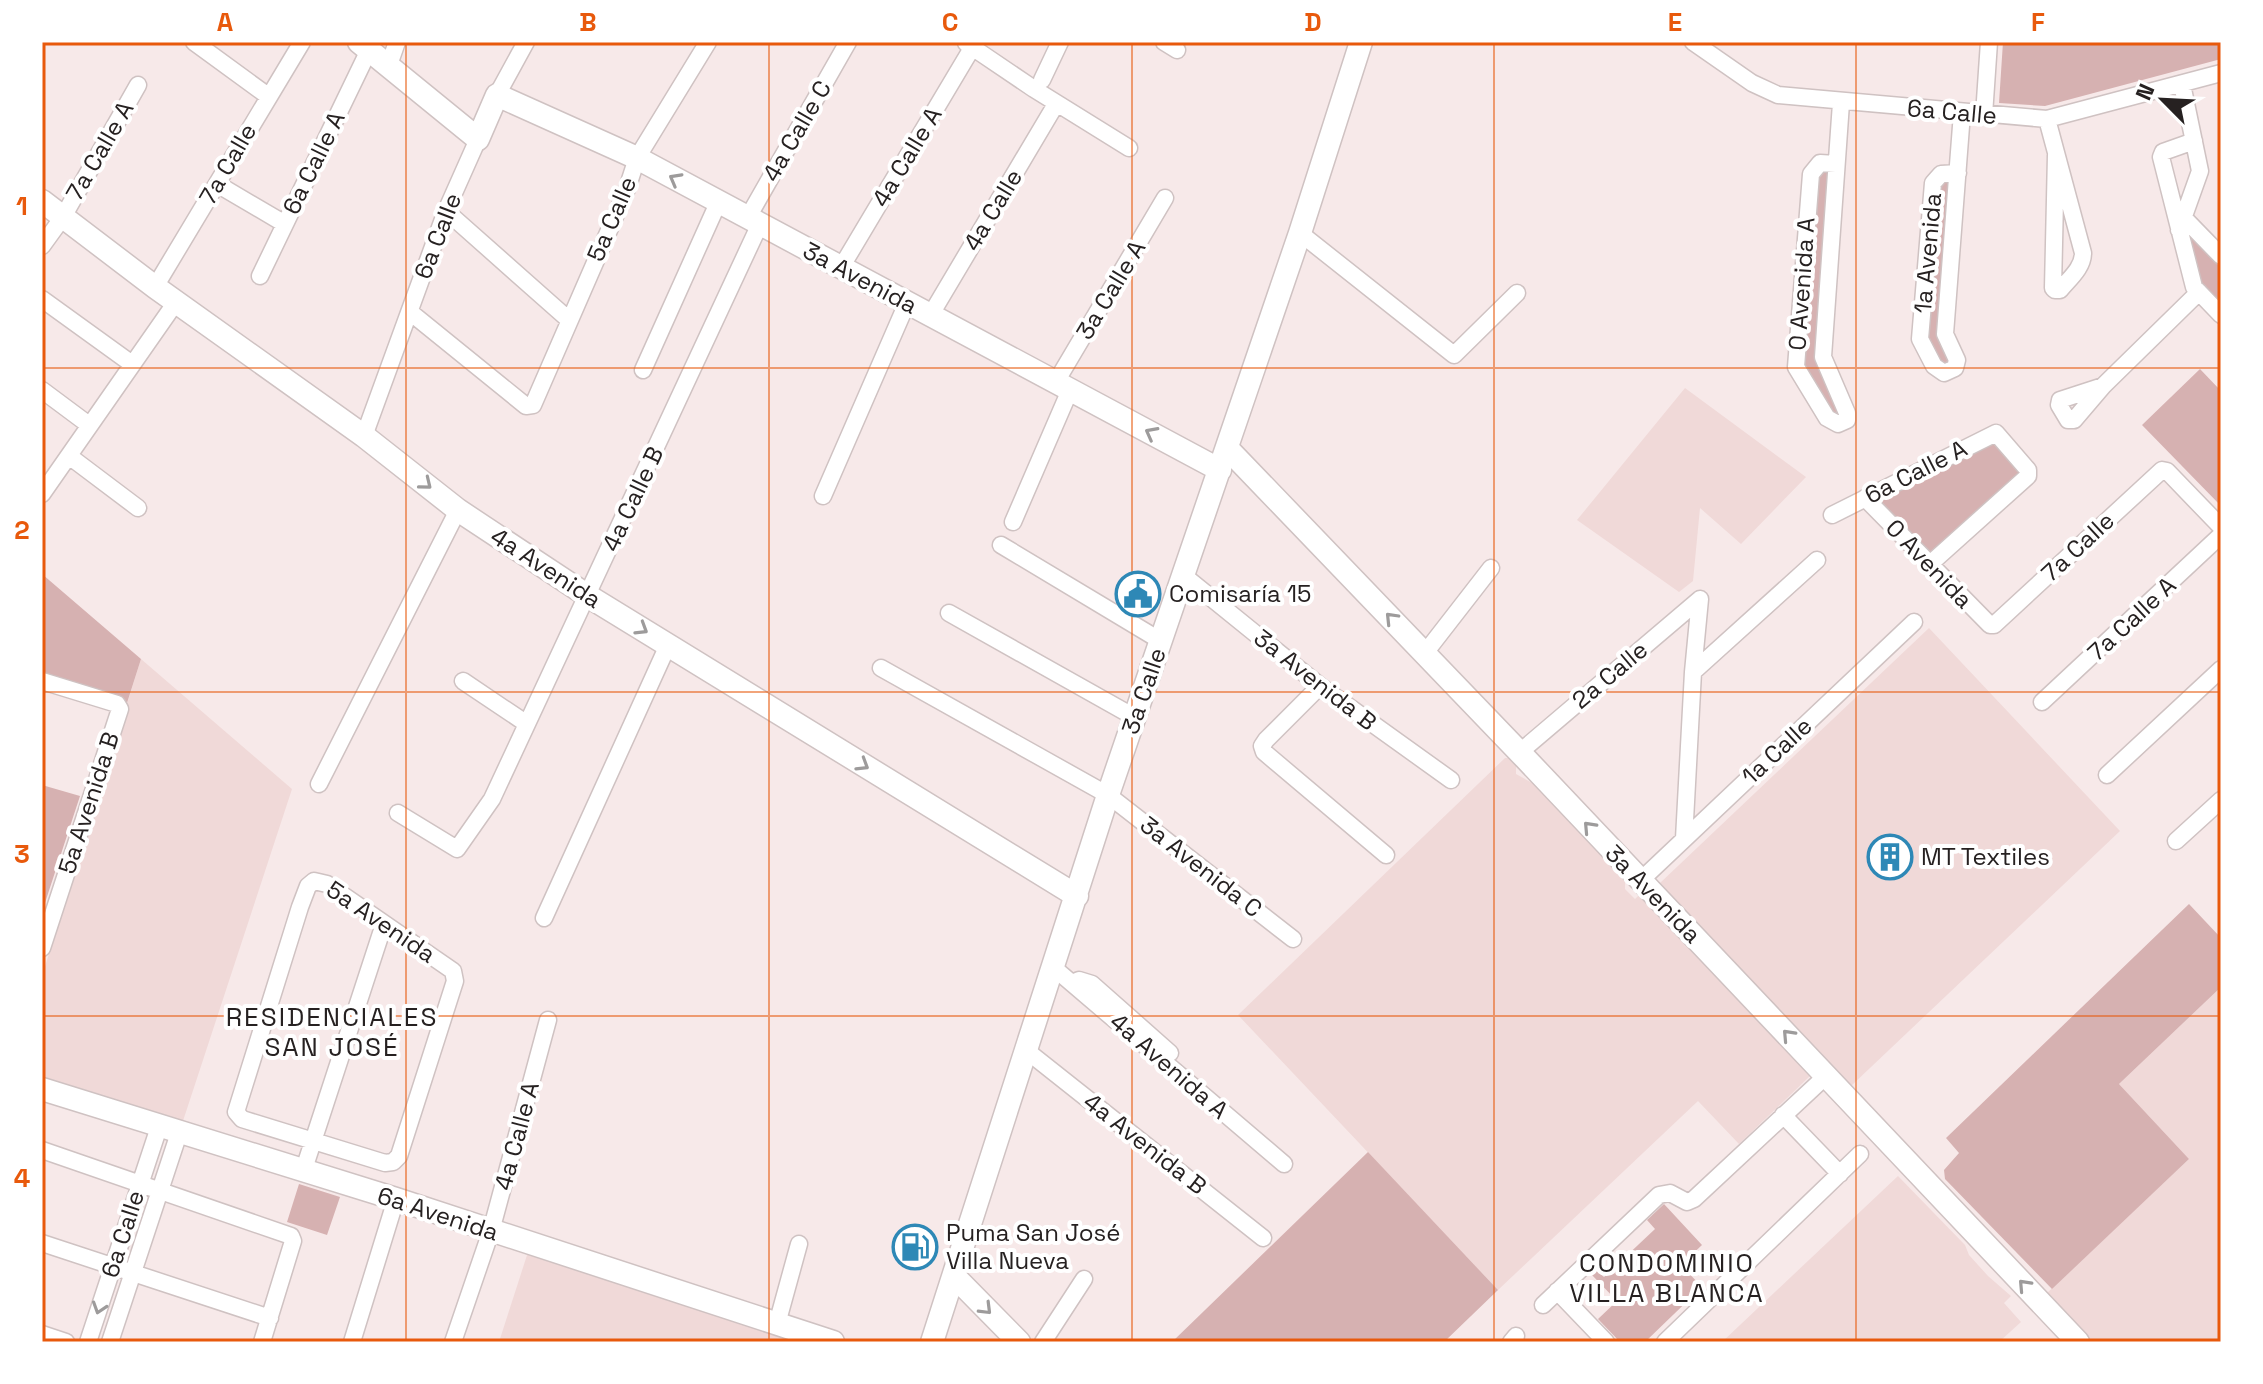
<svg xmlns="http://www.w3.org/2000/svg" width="2263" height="1384" font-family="'Space Grotesk',sans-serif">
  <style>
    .built { fill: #f0d9d8 }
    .green { fill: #d6b1b1 }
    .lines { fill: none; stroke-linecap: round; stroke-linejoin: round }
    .street-casing { stroke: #cfc2c2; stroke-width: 19 }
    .secondary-casing { stroke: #cfc2c2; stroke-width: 25 }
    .street { stroke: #fff; stroke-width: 16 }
    .secondary { stroke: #fff; stroke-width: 22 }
    .oneway { stroke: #9d9b9b }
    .grid { fill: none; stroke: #e8590c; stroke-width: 2; stroke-opacity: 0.55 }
    .labels { text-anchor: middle; stroke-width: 8; stroke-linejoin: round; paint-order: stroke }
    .street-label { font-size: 24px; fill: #262121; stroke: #fff }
    .poi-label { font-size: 24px; fill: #262121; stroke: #fff; text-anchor: start }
    .neighbourhood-label { font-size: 26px; letter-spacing: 2px; fill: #262121; stroke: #fff }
    .neatline { fill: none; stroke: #e8590c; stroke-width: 3 }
    .grid-label { font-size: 26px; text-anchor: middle; font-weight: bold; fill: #e8590c }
  </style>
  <rect width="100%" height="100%" fill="#f7e9e9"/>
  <path class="built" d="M1685 388 1806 477 1741 544 1700 508 1693 581 1679 592 1577 520Z
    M1929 628 2120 831 1851 1086 1660 883Z
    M141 659 292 789 182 1124 42 1078V976Z
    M1505 758H1511L1516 764V774L1534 784 1625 881V889L1635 899 1640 894 1811 1075 1739 1144 1698 1101 1498 1290 1238 1015Z
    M2221 987V1342H2091L2046 1294 2189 1159 2119 1084Z
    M1898 1176 1965 1245 1969 1255 1988 1276 2011 1296 2004 1303 2021 1322 1999 1342H1722Z
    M528 1252 805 1342H499Z"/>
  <path class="green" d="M2003 42H2221V59L2045 106 1999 103Z
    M1836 164 1823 357 1847 413 1840 424 1796 367 1811 174Z
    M1958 173 1945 334 1957 357 1948 372 1920 339 1933 183Z
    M2188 229 2221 264V306L2200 284Z
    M2200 369 2221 391V506L2142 425Z
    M1991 434 2028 470 1930 564 1865 498Z
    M42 574 141 659 127 703 42 675Z
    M42 785 80 796 42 912Z
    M2189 904 2221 938V987L2119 1084 2189 1159 2052 1289 1945 1179 1944 1170 1959 1153 1946 1138Z
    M1368 1152 1498 1290 1444 1342H1172Z
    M299 1184 340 1197 327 1235 287 1222Z
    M1664 1204 1702 1245 1681 1265 1702 1287 1645 1342H1620L1598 1319 1617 1301 1591 1274 1596 1270 1604 1277 1655 1229 1647 1220Z"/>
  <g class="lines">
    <g class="street-casing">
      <path id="street" d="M194 42 268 96
        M1164 42 1177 50
        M1693 42 1752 83 1778 95 2047 119 2221 73
        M966 43 1034 89 1129 148
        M389 65 397 42
        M1042 80 1060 42
        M497 95 526 42
        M1984 115 1989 42
        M2047 119 2083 253C2083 268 2069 279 2060 290H2055L2053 288 2056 155
        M2194 141 2163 152 2161 157 2194 287 2221 315
        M1836 164 1820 163 1811 174 1796 367 1827 418 1838 424 1847 420V413L1823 357 1841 103
        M1958 173 1941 174 1933 183 1920 339 1934 366 1944 373 1955 368 1957 360 1945 334 1962 113
        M217 184 285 224
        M446 211 569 320
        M2184 218 2221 256
        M747 219 848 42
        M2179 230 2200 171 2182 84
        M1300 233 1454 355 1517 293
        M42 246 63 217 138 85
        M842 266 972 48
        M260 276 369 50
        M155 287 302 42
        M42 299 132 364
        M410 312 526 406 533 405 627 189 637 158 708 42
        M930 316 1056 104
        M643 370 718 203
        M1056 382 1165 198
        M2103 386 2074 420H2068L2059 405 2060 400 2103 386 2199 292
        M42 390 89 425
        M364 436 446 211 478 139
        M69 456 138 508
        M42 494 176 302
        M823 496 907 303
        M1865 498 1990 625H1994L2162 470 2167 471 2221 527
        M1832 515 1996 433 2028 470V476L1930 564
        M1013 522 1070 390
        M1001 545 1161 641
        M1183 575 1320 686 1451 780
        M949 613 1136 718
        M1425 653 1491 568
        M881 668 1108 795 1293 939
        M1693 672 1817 560
        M42 681 117 704 120 709 42 948
        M463 681 527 724
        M1320 686 1266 740 1262 746 1264 752 1386 855
        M2042 702 2221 535
        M1520 752 1700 599
        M2107 775 2221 669
        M319 784 458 510
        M398 813 457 849 492 799 759 226
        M1684 839 1693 672 1700 599
        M2176 841 2221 800
        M314 881 327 884 453 971 455 981 399 1156 393 1162 385 1163 242 1119 236 1112 300 907 308 886Z
        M1640 881 1914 622
        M544 918 668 645
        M1054 968 1284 1164
        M1072 983 1079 980 1092 984 1170 1053
        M1027 1051 1263 1238
        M1783 1115 1840 1174
        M42 1150 291 1236 293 1241 262 1342
        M303 1172 384 924
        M42 1243 270 1318
        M1557 1291 1606 1342
        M1543 1305 1659 1195 1670 1193 1687 1202 1694 1199 1826 1076
        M777 1324 799 1244
        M42 1334 66 1342
        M88 1342 159 1127
        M110 1342 179 1133
        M352 1342 396 1199
        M453 1342 491 1231 548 1020
        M1043 1342 1084 1279
        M1511 1342 1516 1336
        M1665 1342 1860 1154"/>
    </g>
    <g class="secondary-casing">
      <path id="secondary" d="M359 42 478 139 497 95 637 158 1220 470
        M42 201 155 287 364 436 458 510 588 596 1077 896
        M1227 448 1525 758 2078 1342
        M42 1089 396 1199 833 1342
        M954 1276 1019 1342
        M932 1342 1108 795 1300 233 1361 42"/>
    </g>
    <use href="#street" class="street"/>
    <use href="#secondary" class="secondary"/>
  </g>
  <defs><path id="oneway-chevron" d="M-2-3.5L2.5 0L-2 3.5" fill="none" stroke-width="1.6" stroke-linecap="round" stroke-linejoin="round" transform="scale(2)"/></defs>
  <g class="oneway">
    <use href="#oneway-chevron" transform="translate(675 179) rotate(-151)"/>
    <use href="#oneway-chevron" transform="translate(1151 433) rotate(-152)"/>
    <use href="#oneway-chevron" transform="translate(426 484) rotate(39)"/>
    <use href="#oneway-chevron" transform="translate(1391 618) rotate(-134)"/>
    <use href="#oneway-chevron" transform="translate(642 629) rotate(32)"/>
    <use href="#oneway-chevron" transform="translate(863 765) rotate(32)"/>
    <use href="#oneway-chevron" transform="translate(1589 827) rotate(-133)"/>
    <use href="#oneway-chevron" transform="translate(1788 1035) rotate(-133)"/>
    <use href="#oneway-chevron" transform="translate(2024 1285) rotate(-133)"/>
    <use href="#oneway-chevron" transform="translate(99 1308) rotate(108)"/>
    <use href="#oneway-chevron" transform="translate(986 1309) rotate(45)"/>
  </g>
  <path class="grid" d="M406 42V1342M769 42V1342M1132 42V1342M1494 42V1342M1856 42V1342M42 368H2221M42 692H2221M42 1016H2221"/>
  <defs>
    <g id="civic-ring" transform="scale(2.3)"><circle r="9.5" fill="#fff" stroke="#2e88b6" stroke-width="1.5"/><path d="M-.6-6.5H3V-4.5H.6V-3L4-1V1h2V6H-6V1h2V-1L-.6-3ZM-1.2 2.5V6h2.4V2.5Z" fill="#2e88b6"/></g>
    <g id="building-ring" transform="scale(2.3)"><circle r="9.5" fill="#fff" stroke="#2e88b6" stroke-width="1.5"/><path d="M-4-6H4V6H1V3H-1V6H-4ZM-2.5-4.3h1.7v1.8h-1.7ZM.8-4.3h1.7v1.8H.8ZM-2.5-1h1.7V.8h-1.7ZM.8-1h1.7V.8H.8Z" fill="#2e88b6"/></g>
    <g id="fuel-ring" transform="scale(2.3)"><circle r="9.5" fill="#fff" stroke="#2e88b6" stroke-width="1.5"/><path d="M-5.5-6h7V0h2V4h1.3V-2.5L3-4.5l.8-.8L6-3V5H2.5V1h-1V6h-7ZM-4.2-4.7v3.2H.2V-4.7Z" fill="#2e88b6"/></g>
  </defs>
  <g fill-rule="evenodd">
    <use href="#civic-ring" x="1138" y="594"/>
    <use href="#building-ring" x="1890" y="857"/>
    <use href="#fuel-ring" x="915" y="1247"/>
  </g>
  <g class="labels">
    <g class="street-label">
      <text transform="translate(1952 112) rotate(5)" y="8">6a Calle</text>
      <text transform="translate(797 131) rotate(-60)" y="8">4a Calle C</text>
      <text transform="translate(100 151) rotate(-60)" y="8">7a Calle A</text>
      <text transform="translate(907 157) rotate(-59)" y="8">4a Calle A</text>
      <text transform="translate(314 163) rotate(-64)" y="8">6a Calle A</text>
      <text transform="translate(228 164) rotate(-60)" y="8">7a Calle</text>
      <text transform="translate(993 210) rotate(-59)" y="8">4a Calle</text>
      <text transform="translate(612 219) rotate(-67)" y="8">5a Calle</text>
      <text transform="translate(438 236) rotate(-69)" y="8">6a Calle</text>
      <text transform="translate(1928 253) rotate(-85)" y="8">1a Avenida</text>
      <text transform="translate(860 278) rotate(28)" y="8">3a Avenida</text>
      <text transform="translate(1802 284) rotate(-86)" y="8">0 Avenida A</text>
      <text transform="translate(1111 290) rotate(-59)" y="8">3a Calle A</text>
      <text transform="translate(1916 472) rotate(-27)" y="8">6a Calle A</text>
      <text transform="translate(633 499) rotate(-65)" y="8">4a Calle B</text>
      <text transform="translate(2078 547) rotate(-43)" y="8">7a Calle</text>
      <text transform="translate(1929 564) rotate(46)" y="8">0 Avenida</text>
      <text transform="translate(546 568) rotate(33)" y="8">4a Avenida</text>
      <text transform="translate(2132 619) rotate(-43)" y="8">7a Calle A</text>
      <text transform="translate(1610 675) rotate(-40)" y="8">2a Calle</text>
      <text transform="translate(1315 680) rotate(38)" y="8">3a Avenida B</text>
      <text transform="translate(1144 691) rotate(-71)" y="8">3a Calle</text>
      <text transform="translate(1777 751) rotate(-43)" y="8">1a Calle</text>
      <text transform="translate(89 803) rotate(-72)" y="8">5a Avenida B</text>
      <text transform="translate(1201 867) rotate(38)" y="8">3a Avenida C</text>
      <text transform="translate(1653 894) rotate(46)" y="8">3a Avenida</text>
      <text transform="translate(381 922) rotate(34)" y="8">5a Avenida</text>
      <text transform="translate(1169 1066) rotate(41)" y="8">4a Avenida A</text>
      <text transform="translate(517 1136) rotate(-75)" y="8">4a Calle A</text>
      <text transform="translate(1145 1144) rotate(38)" y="8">4a Avenida B</text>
      <text transform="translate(438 1214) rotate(18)" y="8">6a Avenida</text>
      <text transform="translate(123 1234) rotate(-72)" y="8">6a Calle</text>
    </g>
    <g class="poi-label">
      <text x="1169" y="602">Comisaría 15</text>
      <text x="1921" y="865">MT Textiles</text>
      <text x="946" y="1241">Puma San José<tspan x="946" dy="28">Villa Nueva</tspan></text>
    </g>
    <g class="neighbourhood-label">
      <text x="332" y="1026">RESIDENCIALES<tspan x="332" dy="30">SAN JOSÉ</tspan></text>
      <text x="1667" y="1272">CONDOMINIO<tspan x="1667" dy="30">VILLA BLANCA</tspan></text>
    </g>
  </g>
  <rect width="2263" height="1384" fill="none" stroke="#ffffff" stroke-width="88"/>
  <g transform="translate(2163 100) rotate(294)" stroke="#ffffff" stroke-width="6" paint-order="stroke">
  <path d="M0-6L14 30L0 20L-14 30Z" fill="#262121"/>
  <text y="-12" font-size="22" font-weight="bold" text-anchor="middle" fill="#262121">N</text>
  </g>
  <rect x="44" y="44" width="2175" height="1296" class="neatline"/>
  <g class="grid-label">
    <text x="225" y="31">A</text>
    <text x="588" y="31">B</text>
    <text x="950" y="31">C</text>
    <text x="1313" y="31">D</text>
    <text x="1675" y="31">E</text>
    <text x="2038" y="31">F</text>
    <text x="22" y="215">1</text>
    <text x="22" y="539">2</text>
    <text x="22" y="863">3</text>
    <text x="22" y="1187">4</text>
  </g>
</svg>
